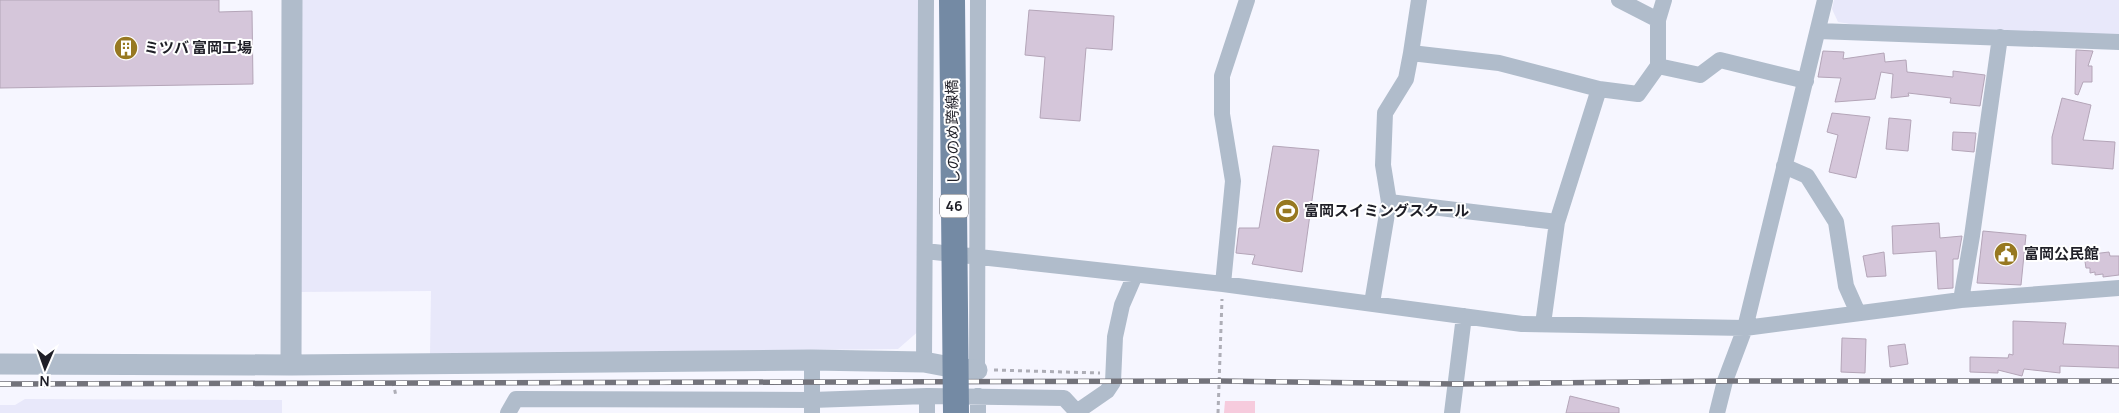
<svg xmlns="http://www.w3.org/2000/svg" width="2119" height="413" font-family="Manrope,'Noto Sans JP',sans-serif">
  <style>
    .built { fill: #e8e8fa }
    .green { fill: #f6cbdd }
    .building { fill: #d5c6da; stroke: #b4a5b8 }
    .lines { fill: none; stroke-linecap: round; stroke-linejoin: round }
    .path { stroke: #aeaeb7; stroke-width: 3; stroke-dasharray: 4 4; stroke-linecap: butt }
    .minor { stroke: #b0bccb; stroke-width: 16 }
    .tertiary { stroke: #b0bccb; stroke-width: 21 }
    .rail-casing { stroke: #73737b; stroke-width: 5.5 }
    .rail { stroke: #fff; stroke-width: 4; stroke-dasharray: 11; stroke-linecap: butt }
    .primary-bridge { stroke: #748aa4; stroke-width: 26 }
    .labels { text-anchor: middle; stroke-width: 4; stroke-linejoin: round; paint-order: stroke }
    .shield { fill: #fff; stroke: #626268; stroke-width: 1 }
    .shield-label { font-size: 14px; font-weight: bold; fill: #1f1f27 }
    .poi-label { font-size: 15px; font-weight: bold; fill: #1f1f27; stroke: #fff; text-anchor: start }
    .street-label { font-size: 15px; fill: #1f1f27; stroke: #fff }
  </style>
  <rect width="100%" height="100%" fill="#f6f6ff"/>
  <path class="built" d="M299 0H918L921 329 898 349 430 354 431 291 299 292Z
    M1834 0H2119V38L1856 25 1838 22 1832 9Z
    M25 399 282 400V413H0V405H15Z"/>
  <path class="green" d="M1225 401H1255V413H1224Z"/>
  <path class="building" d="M0 0H219V12L252 11 253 84 0 88Z
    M1029 10 1114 16 1112 50 1086 48 1080 121 1040 118 1045 57 1025 55Z
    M2076 50 2093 51 2088 66H2092V82H2083L2078 95 2075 94Z
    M1823 51 1844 52 1843 59 1884 53 1885 62 1906 60 1907 72 1953 77V71L1985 75 1980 106 1950 103 1951 98 1908 93 1909 96 1891 98 1893 74 1881 72 1875 99 1835 102 1841 78 1818 77Z
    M2062 98 2091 105 2083 140 2115 142 2113 169 2052 164V137Z
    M1832 113 1870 117 1856 178 1829 172 1838 135 1827 132Z
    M1889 118 1911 120 1908 151 1886 149Z
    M1953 132 1976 133 1974 152 1952 150Z
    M1273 146 1319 150 1302 272 1252 264 1255 255 1236 253 1239 228H1259Z
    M1939 223 1940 238 1962 236 1958 259H1953V288L1938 289 1936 251 1893 254 1892 226Z
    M1983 231 2026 235 2021 285 1977 283Z
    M1884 252 1886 276 1867 277 1863 256Z
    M2109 252 2110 256H2119V275L2103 277V274L2095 275V272L2090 273V268H2086L2084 255Z
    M2013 321 2066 323 2063 344 2119 346V368L2060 366V373L2024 369 2022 376 1998 370V373L1970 372V357L2008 358 2009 354 2013 355Z
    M1842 338 1866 339 1865 373 1841 372Z
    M1905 344 1908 364 1890 367 1888 346Z
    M1570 396 1619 408V413H1566Z"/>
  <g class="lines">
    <path class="path" d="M994 370 1100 373
      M393 382 396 396
      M1218 413 1222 299"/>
    <path class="minor" d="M1619 0 1658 20
      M1818 31 2119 42
      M1411 53 1419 0
      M1658 66V20L1664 0
      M1784 166 1807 176 1836 222 1846 286 1858 313
      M1389 202 1557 222
      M925 251 1223 284 1522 324 1745 328 1825 0
      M1223 284 1233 181 1222 114V76L1247 0
      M1961 300 1972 236 2000 37
      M1372 303 1389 202 1383 165 1385 113 1406 79 1411 53 1499 63 1599 89 1638 94 1658 66 1700 75 1720 60 1806 81
      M1543 324 1557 222 1599 89
      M924 362 926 0
      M977 370 978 0
      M927 396V413
      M978 396V413
      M508 413 516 399 812 400 927 396 1064 398 1076 411
      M812 413V360
      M1075 413 1107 391 1113 382 1115 337 1122 305 1135 275
      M1452 413 1464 316
      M1717 413 1725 381 1745 328 1961 300 2119 288"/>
    <path class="tertiary" d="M0 364 291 365 812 360 924 362 961 369 977 370
      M291 365 292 0"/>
    <g class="rail-casing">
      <path id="rail" d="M0 384 1220 381 1457 384 1725 381H2119"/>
    </g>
    <use href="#rail" class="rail"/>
    <path class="primary-bridge" d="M952 0 956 413"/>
  </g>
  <defs>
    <g id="building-disc" transform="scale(1.25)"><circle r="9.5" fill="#977821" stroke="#fff"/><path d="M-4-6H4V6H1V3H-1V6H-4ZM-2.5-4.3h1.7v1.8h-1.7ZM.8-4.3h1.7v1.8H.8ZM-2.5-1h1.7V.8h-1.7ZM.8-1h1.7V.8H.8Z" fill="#fff"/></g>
    <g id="stadium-disc" transform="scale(1.25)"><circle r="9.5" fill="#977821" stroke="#fff"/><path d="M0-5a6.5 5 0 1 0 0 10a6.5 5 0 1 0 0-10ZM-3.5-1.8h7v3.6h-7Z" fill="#fff"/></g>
    <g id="civic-disc" transform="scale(1.25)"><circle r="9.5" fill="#977821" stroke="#fff"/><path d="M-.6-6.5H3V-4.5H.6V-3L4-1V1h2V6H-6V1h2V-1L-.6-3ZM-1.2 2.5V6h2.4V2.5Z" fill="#fff"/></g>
  </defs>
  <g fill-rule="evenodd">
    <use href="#building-disc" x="126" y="48"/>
    <use href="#stadium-disc" x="1287" y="211"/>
    <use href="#civic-disc" x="2006" y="254"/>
  </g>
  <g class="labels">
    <rect class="shield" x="940" y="194.5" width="28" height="23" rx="4"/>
    <g class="shield-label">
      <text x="954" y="211">46</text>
    </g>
    <g class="poi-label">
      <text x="144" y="53">ミツバ 富岡工場</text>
      <text x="1304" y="216">富岡スイミングスクール</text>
      <text x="2024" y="259">富岡公民館</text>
    </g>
    <g class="street-label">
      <text transform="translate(953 132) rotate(-91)" y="5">しののめ跨線橋</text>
    </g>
  </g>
  <g transform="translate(45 368) rotate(182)" stroke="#ffffff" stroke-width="4" paint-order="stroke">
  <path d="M0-4L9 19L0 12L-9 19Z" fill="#1f1f27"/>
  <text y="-8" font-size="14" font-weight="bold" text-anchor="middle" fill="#1f1f27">N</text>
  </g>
</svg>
